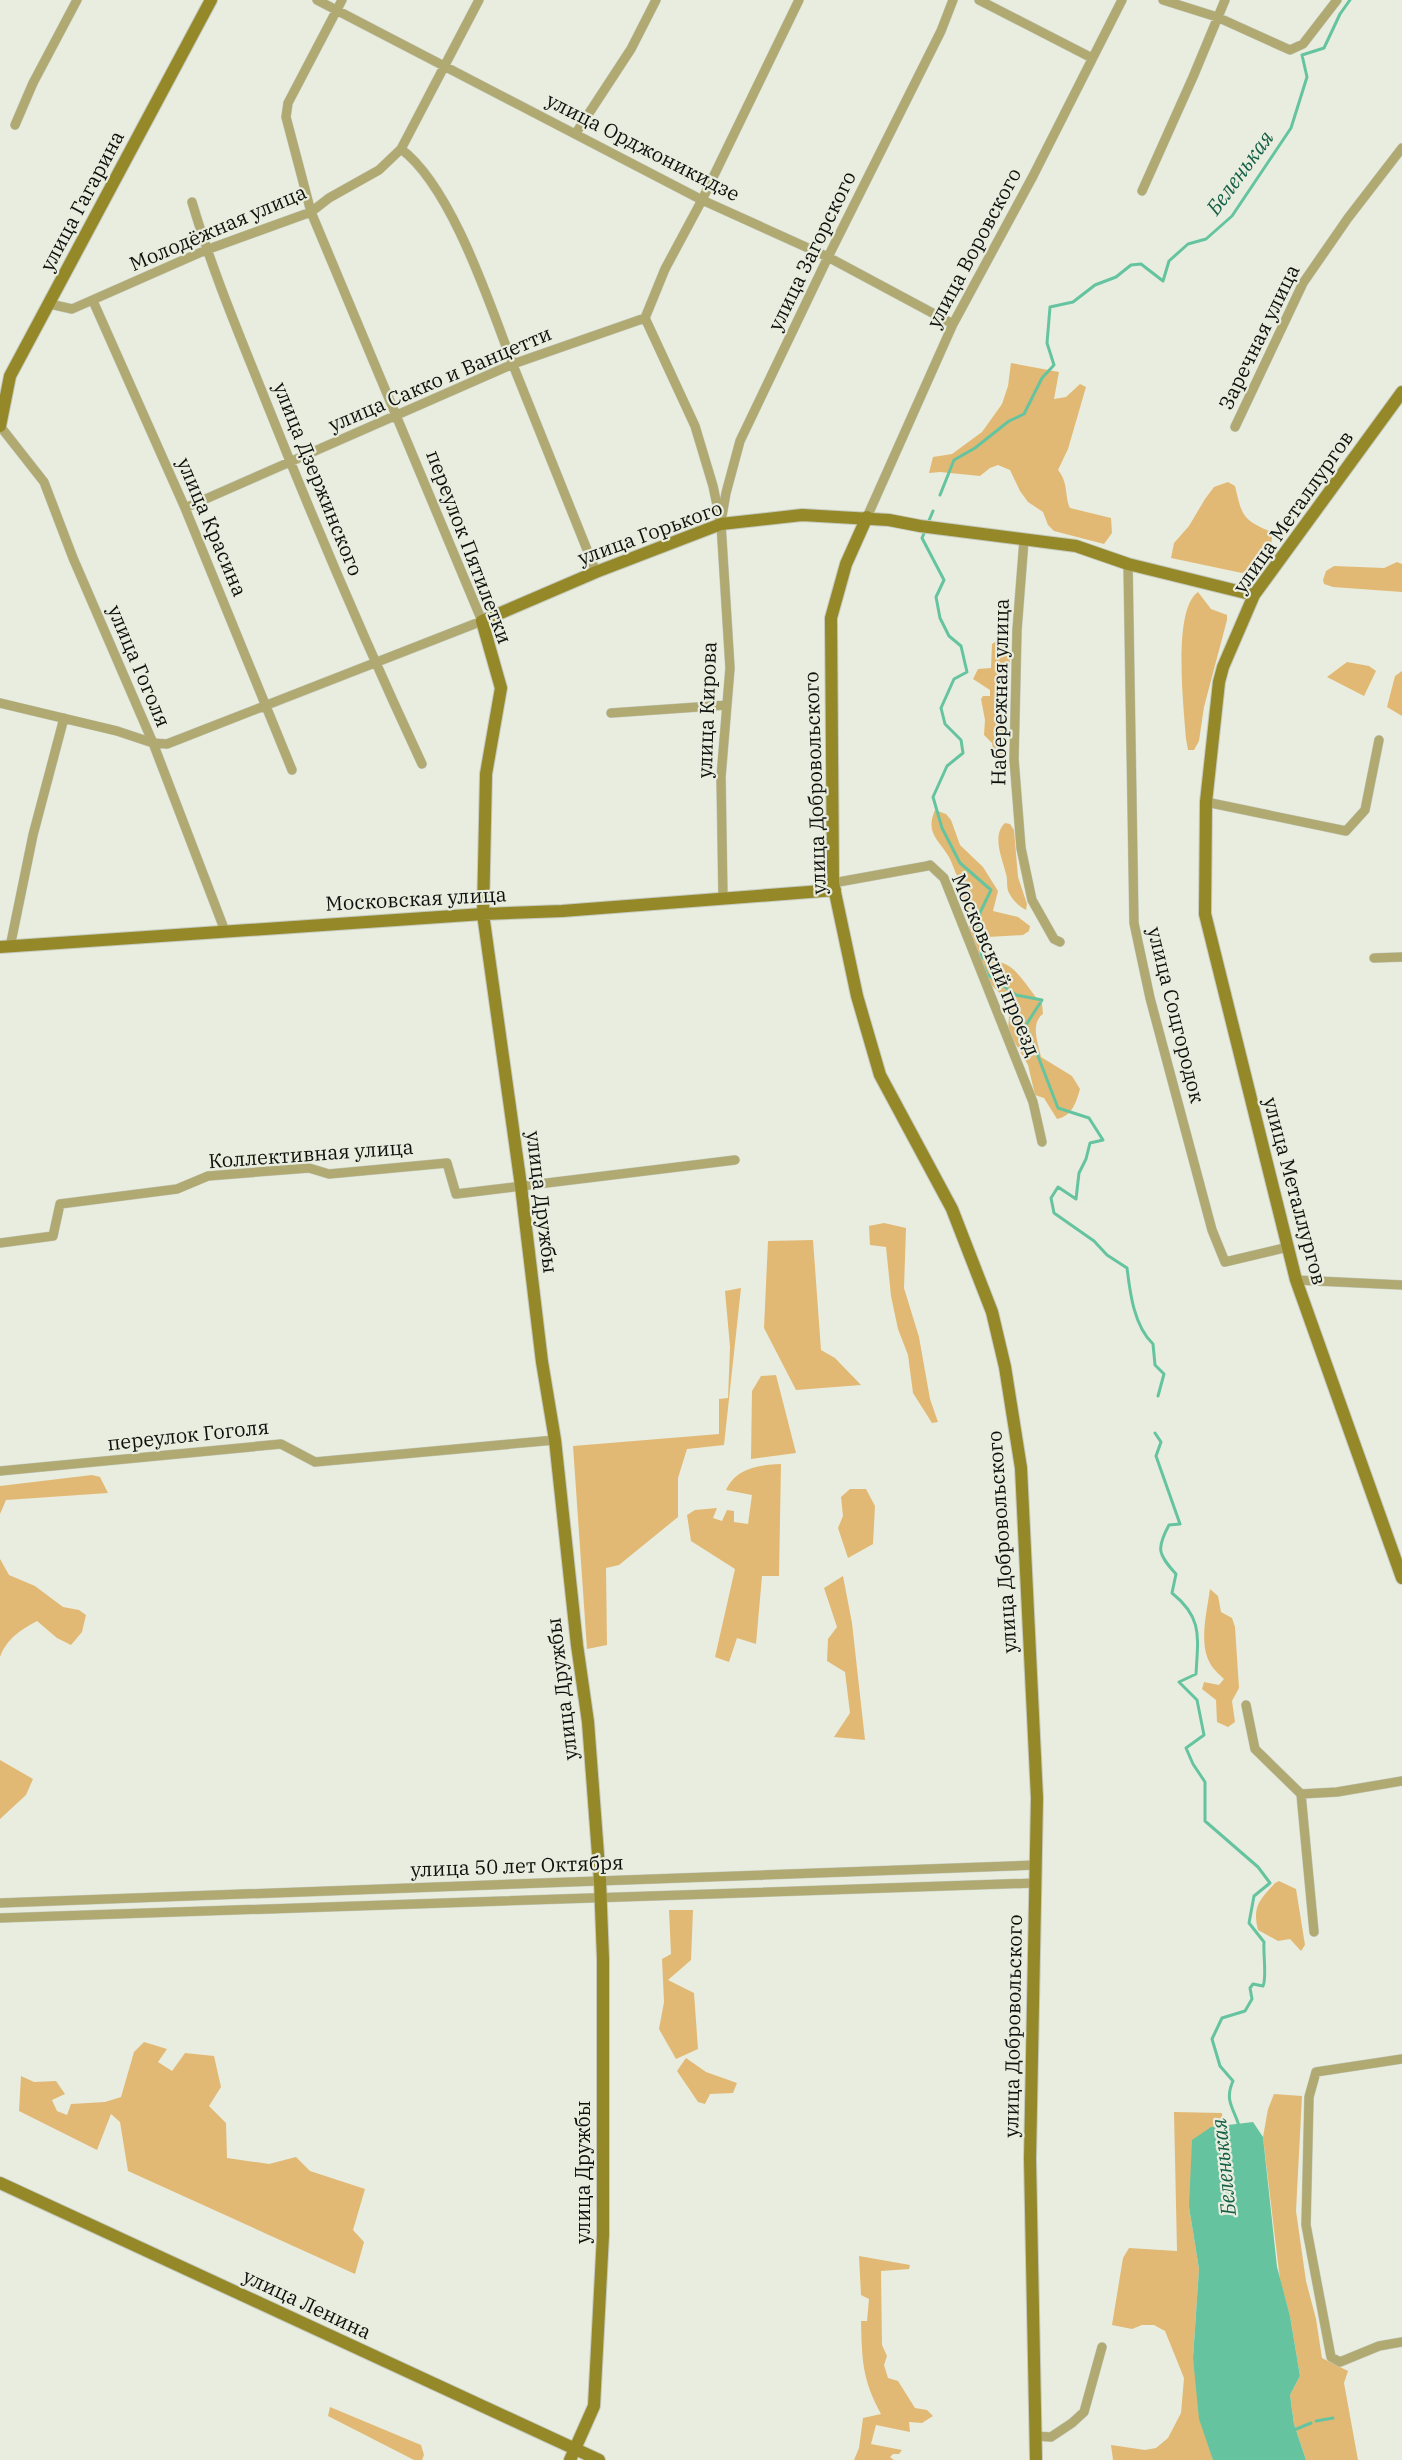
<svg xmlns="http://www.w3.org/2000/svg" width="1402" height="2460" font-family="'IBM Plex Serif',serif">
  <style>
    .green { fill: #e2b974 }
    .water { fill: #65c49f }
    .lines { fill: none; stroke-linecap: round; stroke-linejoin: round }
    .stream { stroke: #65c49f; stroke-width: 3 }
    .street-casing { stroke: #c5cabd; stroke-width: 10 }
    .secondary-casing { stroke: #c5cabd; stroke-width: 14 }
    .street { stroke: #b0a971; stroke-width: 9 }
    .secondary { stroke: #948829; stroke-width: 12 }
    .labels { text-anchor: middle; stroke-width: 4.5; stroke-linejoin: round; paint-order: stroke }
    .street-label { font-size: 20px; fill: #0f100c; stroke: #e8eddf }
    .water-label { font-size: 21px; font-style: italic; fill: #145f46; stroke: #e8eddf }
  </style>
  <rect width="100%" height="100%" fill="#e8eddf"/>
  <path class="green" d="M1011 363 1059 372 1054 399 1066 397 1080 384 1086 387 1068 449 1058 470C1069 484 1064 494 1070 508L1111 518 1112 533 1104 544 1054 531 1048 525 1043 512 1028 502 1020 491 1010 470 998 465 990 468 980 476 940 472 929 473 933 457 952 454 982 432 1002 404 1008 386Z
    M1228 482 1235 486C1242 514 1241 519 1269 531L1272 538 1271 546 1256 565 1242 573 1171 558 1174 543 1189 526 1205 499 1214 487Z
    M1397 562 1402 564V592L1333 587 1324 584 1323 580 1326 571 1334 566 1384 568Z
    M1198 592 1211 609 1227 615V620L1204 707 1199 741 1194 750H1188L1186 739C1184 708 1172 610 1198 592Z
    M1000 639 1006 643 1010 657 1009 676 1002 691 999 710 1005 726 1006 766 1002 772 997 771 992 743 984 735 985 720 981 699 983 696H990V690L973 679 978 669 991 668 992 644Z
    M1347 662 1369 666 1376 671 1364 696 1327 677Z
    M1402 671V716L1387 707 1395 676Z
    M935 810 946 814 951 820 960 845 983 867 998 891 993 911 1018 917 1030 926 1029 931 1023 935 988 937 985 949 991 961C1016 960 1026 988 1042 1004L1043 1014C1030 1023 1038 1043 1041 1057L1072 1076 1080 1089C1076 1103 1072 1116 1057 1119L1044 1098 1035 1095 1028 1065 1008 1031 1010 1003 988 982 969 930 970 911 962 904 965 887C955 876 955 869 949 857 938 839 925 833 935 810Z
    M1005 823 1010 824 1014 830 1018 877 1027 904 1026 910C1019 906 1013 901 1009 893 1006 887 1008 880 1006 874 1003 860 991 836 1005 823Z
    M884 1223 906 1228 904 1288 919 1337 930 1399 938 1422 932 1423 913 1393 908 1355 898 1329 891 1296 886 1247 870 1245 869 1226Z
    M813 1240 821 1350 835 1358 861 1385 796 1390 764 1328 768 1241Z
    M741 1288 724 1445 687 1449 678 1478V1517L619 1565 606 1568 607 1645 587 1649 573 1446 719 1434V1399L728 1398 730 1347 725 1291Z
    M776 1375 796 1453 751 1459 752 1391 761 1376Z
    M781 1464 779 1576H762L756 1644 737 1638 729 1662 715 1657 735 1569 691 1541 687 1515 695 1510 717 1508 713 1518 722 1521 727 1510 734 1511V1522L748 1524 752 1495 726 1490C736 1468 758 1465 781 1464Z
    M92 1475 100 1477 108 1493 6 1500 0 1514V1486Z
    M850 1489H866L875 1506 873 1544 848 1558 838 1528 843 1516 841 1497Z
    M0 1559 9 1575 35 1586 63 1607 79 1610 86 1615 82 1632 71 1645 57 1638 37 1621C21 1630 7 1638 0 1657Z
    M843 1576 852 1623 865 1740 834 1737 850 1713 845 1672 827 1661 828 1639 837 1627 824 1588Z
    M1210 1589 1218 1596 1221 1612 1232 1618 1235 1627 1239 1688 1232 1701 1235 1722 1228 1727 1217 1722 1216 1700 1202 1689 1204 1682 1219 1685 1224 1679C1220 1675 1214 1670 1211 1665 1198 1644 1207 1612 1210 1589Z
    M0 1760 33 1779 26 1795 0 1819Z
    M1279 1881 1296 1889 1305 1945 1301 1951 1290 1939 1278 1941 1258 1930C1252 1906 1260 1900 1275 1883Z
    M669 1910H693L691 1960 668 1980 694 1993 698 2049 676 2059 659 2029 664 2002 662 1959 671 1954Z
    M144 2042 167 2049 158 2062 172 2071 185 2053 214 2056 221 2087 209 2106 226 2123 227 2158 269 2164 296 2157 310 2171 365 2189 353 2230 364 2242 355 2274 128 2171 120 2122 111 2114 97 2150 19 2111 21 2076 34 2082 56 2081 65 2094 52 2100 57 2111 67 2115 71 2104 105 2102 121 2097 134 2052Z
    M686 2058 706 2072 737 2083 733 2093 710 2094 705 2104 698 2102 677 2071Z
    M1274 2094 1302 2096 1296 2211 1306 2281 1316 2319 1322 2358 1348 2371 1344 2383 1358 2460H1306L1294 2424 1290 2395 1300 2376 1290 2316 1280 2280 1263 2137 1268 2109Z
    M1174 2112 1222 2113 1223 2125 1211 2127 1189 2207 1199 2269 1193 2358 1213 2460H1113L1111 2445 1145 2450 1156 2448 1168 2438 1181 2413 1184 2378 1165 2331 1154 2325H1142L1132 2329 1112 2325 1123 2258 1129 2248 1177 2251Z
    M859 2256 910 2265 909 2269 881 2271 882 2345 887 2356 884 2365 888 2378 898 2381 915 2408 927 2410 933 2416 922 2423 909 2422 910 2432 876 2425 871 2444 902 2450 899 2454H893L890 2457 894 2460H854L859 2448 863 2418 881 2414C862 2379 862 2360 861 2321H867L869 2299 861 2295Z
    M330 2407 421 2445 424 2455 422 2460H414L328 2416Z"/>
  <path class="water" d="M1253 2122 1263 2137 1277 2267 1290 2316 1300 2376 1290 2395 1294 2424 1306 2460H1213L1199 2419 1193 2358 1199 2269 1189 2207 1192 2140 1211 2127Z"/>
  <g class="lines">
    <path class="stream" d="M940 495 954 460 975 448 1009 421 1024 414 1042 378 1054 365 1047 343 1050 307 1073 302 1095 285 1116 277 1131 265 1141 264 1163 281 1169 261 1188 244 1206 239 1232 216 1291 128 1307 77 1302 55 1324 48 1340 14 1350 0
      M928 523 933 511
      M926 529 922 538 944 580 936 597 940 618 949 636 961 646 967 672 954 679 941 708 945 724 961 740 963 753 947 766 933 797 942 828 960 863 991 890 975 923 983 932 981 960
      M984 967 987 974 1016 995 1042 1000 1026 1025 1058 1108 1089 1118 1103 1140 1090 1143 1086 1159 1079 1173 1076 1199 1058 1187 1051 1198 1054 1213 1094 1241 1107 1255 1127 1268C1130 1293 1134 1326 1153 1344L1155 1365 1164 1374 1158 1396
      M1155 1433 1161 1442 1156 1456 1180 1524 1169 1525C1156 1549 1158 1554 1176 1574L1172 1593C1203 1618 1198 1637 1196 1674L1179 1682 1197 1700 1204 1735 1186 1748 1193 1764 1205 1782V1821L1258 1867 1270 1883 1254 1896 1249 1923 1264 1942C1263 1954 1267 1978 1263 1986L1253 1984 1250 1988 1252 1999 1245 2011 1222 2018 1212 2039 1220 2066 1233 2081C1224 2101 1234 2108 1239 2126
      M1316 2421 1333 2418
      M1294 2430 1311 2423"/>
    <g class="street-casing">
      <path id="street" d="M317 0 702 200 828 257 953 324
        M979 0 1092 58
        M1163 0 1217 17 1290 50 1303 44 1337 0
        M15 125 33 83 77 0
        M576 133 631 49 656 0
        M401 149C452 187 490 305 513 365 540 434 568 503 596 572
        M1142 191 1193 77 1225 0
        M192 202C212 270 239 334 265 399 314 522 366 644 422 764
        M93 301 185 508 292 770
        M50 304 72 309 206 250 311 212 329 198 379 170 401 149 479 0
        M0 426 44 482 73 558 153 743 225 931
        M1235 427 1303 283 1348 218 1402 148
        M185 508 513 364 645 318
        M722 516 726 493 740 441 828 257 941 31 953 0
        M867 517 953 324 1033 176 1122 0
        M1024 540 1017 630 1014 759 1021 848 1032 900 1054 939 1060 942
        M1128 564 1134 923 1150 998 1212 1230 1225 1262 1288 1247
        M0 703 117 731 153 743 167 744 482 621 311 212 286 117 288 103 342 0
        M611 713 727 705
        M1206 802 1346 831 1365 810 1379 740
        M833 883 927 866 930 865 944 878 1033 1102 1042 1142
        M723 898 721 777 730 668 721 524 713 486 695 426 645 318 665 269 702 200 799 0
        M10 947 33 835 64 718
        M1374 958 1402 957
        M0 1243 53 1236 60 1204 177 1189 208 1176 309 1168 329 1174 447 1163 456 1194 735 1160
        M1296 1280 1402 1285
        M0 1471 281 1444 315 1462 555 1440
        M1246 1705 1255 1749 1301 1794 1314 1932
        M1301 1794 1337 1792 1402 1781
        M0 1903 1036 1865
        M0 1918 1035 1883
        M1402 2059 1316 2072 1309 2097 1306 2225 1331 2357 1340 2362 1379 2346 1402 2342
        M1035 2436 1051 2437 1072 2423 1084 2412 1102 2347"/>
    </g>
    <g class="secondary-casing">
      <path id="secondary" d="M1402 392 1254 595 1223 667 1219 682 1206 802 1205 914 1296 1280 1402 1578
        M0 426 10 376 211 0
        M867 517 846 564 831 618 833 883 857 996 880 1075 952 1209 992 1312 1005 1367 1021 1468 1037 1798 1030 2159 1036 2460
        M0 947 483 914 562 911 835 890
        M0 2183 599 2460
        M570 2460 594 2406 603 2235V1959L600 1881 588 1722 577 1645 555 1440 542 1362 521 1186 483 914 486 774 501 688 482 621 596 572 721 524 802 515 889 520 920 526 1076 546 1128 564 1254 595"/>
    </g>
    <use href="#street" class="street"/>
    <use href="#secondary" class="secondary"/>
  </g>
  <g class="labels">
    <g class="street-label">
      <text transform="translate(643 147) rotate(27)" y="7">улица Орджоникидзе</text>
      <text transform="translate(82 201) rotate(-62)" y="7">улица Гагарина</text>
      <text transform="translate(218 228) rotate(-23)" y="7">Молодёжная улица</text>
      <text transform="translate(974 248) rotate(-62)" y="7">улица Воровского</text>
      <text transform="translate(812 251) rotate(-64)" y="7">улица Загорского</text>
      <text transform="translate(1259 337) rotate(-64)" y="7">Заречная улица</text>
      <text transform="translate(440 379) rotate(-23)" y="7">улица Сакко и Ванцетти</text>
      <text transform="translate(318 479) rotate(68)" y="7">улица Дзержинского</text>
      <text transform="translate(1293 512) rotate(-55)" y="7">улица Металлургов</text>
      <text transform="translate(212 527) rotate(67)" y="7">улица Красина</text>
      <text transform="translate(650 533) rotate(-20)" y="7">улица Горького</text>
      <text transform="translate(469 547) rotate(69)" y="7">переулок Пятилетки</text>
      <text transform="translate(139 666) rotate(67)" y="7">улица Гоголя</text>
      <text transform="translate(1000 692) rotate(-89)" y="7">Набережная улица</text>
      <text transform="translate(707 710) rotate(-88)" y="7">улица Кирова</text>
      <text transform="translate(815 783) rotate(-92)" y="7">улица Добровольского</text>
      <text transform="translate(416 899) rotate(-3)" y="7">Московская улица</text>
      <text transform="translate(996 965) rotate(67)" y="7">Московский проезд</text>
      <text transform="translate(1176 1015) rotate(76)" y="7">улица Соцгородок</text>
      <text transform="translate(311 1154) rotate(-4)" y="7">Коллективная улица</text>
      <text transform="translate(1295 1191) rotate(75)" y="7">улица Металлургов</text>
      <text transform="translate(542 1202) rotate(83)" y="7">улица Дружбы</text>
      <text transform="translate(188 1435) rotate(-6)" y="7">переулок Гоголя</text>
      <text transform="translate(1002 1542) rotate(-94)" y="7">улица Добровольского</text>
      <text transform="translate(562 1689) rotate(-97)" y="7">улица Дружбы</text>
      <text transform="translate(517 1866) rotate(-2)" y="7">улица 50 лет Октября</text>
      <text transform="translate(1013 2026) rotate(-89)" y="7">улица Добровольского</text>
      <text transform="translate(583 2172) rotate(-90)" y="7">улица Дружбы</text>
      <text transform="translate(307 2304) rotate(25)" y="7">улица Ленина</text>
    </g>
    <g class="water-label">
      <text transform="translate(1240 173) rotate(-54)" y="7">Беленькая</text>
      <text transform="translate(1224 2167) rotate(-96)" y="7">Беленькая</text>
    </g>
  </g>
</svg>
